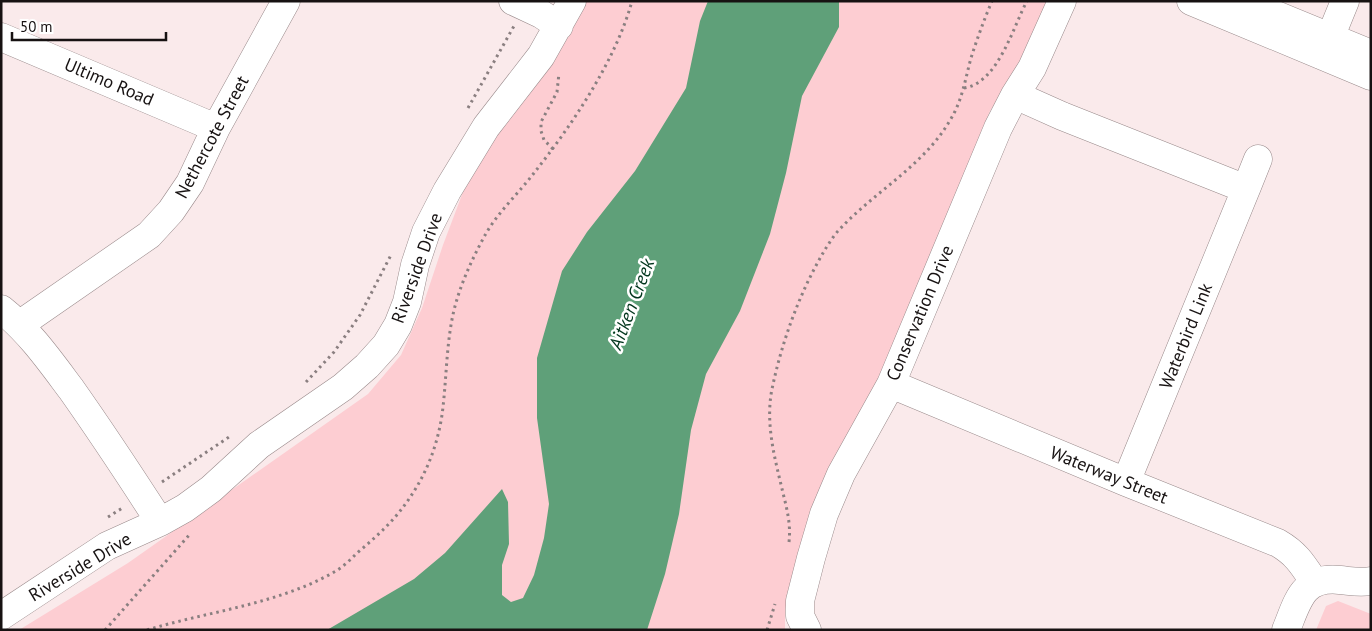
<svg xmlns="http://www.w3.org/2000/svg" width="1372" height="631" font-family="'PT Sans',sans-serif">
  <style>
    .green { fill: #fdcdd2 }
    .water { fill: #5fa079 }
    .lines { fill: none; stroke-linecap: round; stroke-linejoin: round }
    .minor-casing { stroke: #98898a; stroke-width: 29 }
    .path { stroke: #8a7f80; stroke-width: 3; stroke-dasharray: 2.5 4; stroke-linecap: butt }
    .minor { stroke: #fff; stroke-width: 28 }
    .labels { text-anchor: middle; stroke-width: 5; stroke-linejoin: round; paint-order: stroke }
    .street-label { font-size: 18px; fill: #171212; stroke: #fff }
    .water-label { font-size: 19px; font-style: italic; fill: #00351c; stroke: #fff }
  </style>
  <rect width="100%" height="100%" fill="#faeaeb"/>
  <path class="green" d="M582 1H1047L1024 59 990 111 889 357 796 569 785 609V630H19L128 563 368 394 401 355 422 308 443 245 463 192 508 116Z
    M1338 601 1371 614V630H1316L1326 606Z"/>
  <path class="water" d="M708 1H839V27L802 96 786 173 770 234 740 311 706 374 691 430 679 514 665 574 647 630H327L414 579 445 553 502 489 508 502 509 544 502 565V595L511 602 523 598 534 575 544 538 549 504 537 418V358L562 271 587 232 635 171 686 88 700 21Z"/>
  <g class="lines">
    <g class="minor-casing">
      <path id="minor" d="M513 1 541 14 559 26
        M1191 1 1371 76
        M1242 1 1371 54
        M1 37 216 128
        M1323 55 1345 1
        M1015 95 1062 116 1246 189 1126 482
        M1246 189 1258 159
        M1 309C29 331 50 361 71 389 102 433 131 477 160 522
        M19 325 149 235 171 211 190 183 216 128 286 1
        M891 384 1126 482 1278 543C1297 554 1303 565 1315 583
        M1 616 107 546 160 522 185 508 211 489 259 445 343 387 367 366 386 345 398 325 407 302 415 265 426 232 447 191 486 127 541 56 572 1
        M807 630 800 616V601L811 558 824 514 841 474 891 384 998 128 1015 95 1032 68 1062 1
        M1286 630C1298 601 1302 576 1340 580 1351 581 1359 583 1371 581"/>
    </g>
    <path class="path" d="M964 88C998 83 1013 27 1027 1
      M468 108 514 26
      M553 149 544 140 541 131V122L557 92 559 73
      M306 382 334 352 360 315 392 253
      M162 482 232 435
      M108 517 124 507
      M789 542C791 525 787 509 783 493 775 459 765 424 772 389 782 341 800 291 826 248 830 242 834 235 839 230 874 192 922 167 949 122 962 102 965 80 971 58 977 39 984 20 992 1
      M105 630 191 533
      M147 630C210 611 279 604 336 571 343 567 350 560 356 554 370 542 384 530 396 516 421 486 436 454 442 415 446 386 446 355 451 325 456 294 469 265 484 237 497 213 518 194 534 173 572 125 616 60 632 1
      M767 630 775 604"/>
    <use href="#minor" class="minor"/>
  </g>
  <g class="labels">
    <g class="street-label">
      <text transform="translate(109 82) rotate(23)" y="6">Ultimo Road</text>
      <text transform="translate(212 137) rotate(-62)" y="6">Nethercote Street</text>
      <text transform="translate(417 268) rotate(-70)" y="6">Riverside Drive</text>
      <text transform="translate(920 313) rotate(-67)" y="6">Conservation Drive</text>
      <text transform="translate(1186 336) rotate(-68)" y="6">Waterbird Link</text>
      <text transform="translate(1109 475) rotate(22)" y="6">Waterway Street</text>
      <text transform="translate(80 567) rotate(-31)" y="6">Riverside Drive</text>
    </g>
    <g class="water-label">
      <text transform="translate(631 304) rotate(-69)" y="7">Aitken Creek</text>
    </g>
  </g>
  <rect width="1372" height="631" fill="none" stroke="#171212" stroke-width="5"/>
  <path d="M12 32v8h154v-8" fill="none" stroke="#171212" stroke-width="2.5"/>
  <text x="20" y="32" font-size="15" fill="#171212" stroke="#ffffff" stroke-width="4" paint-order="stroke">50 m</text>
</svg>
